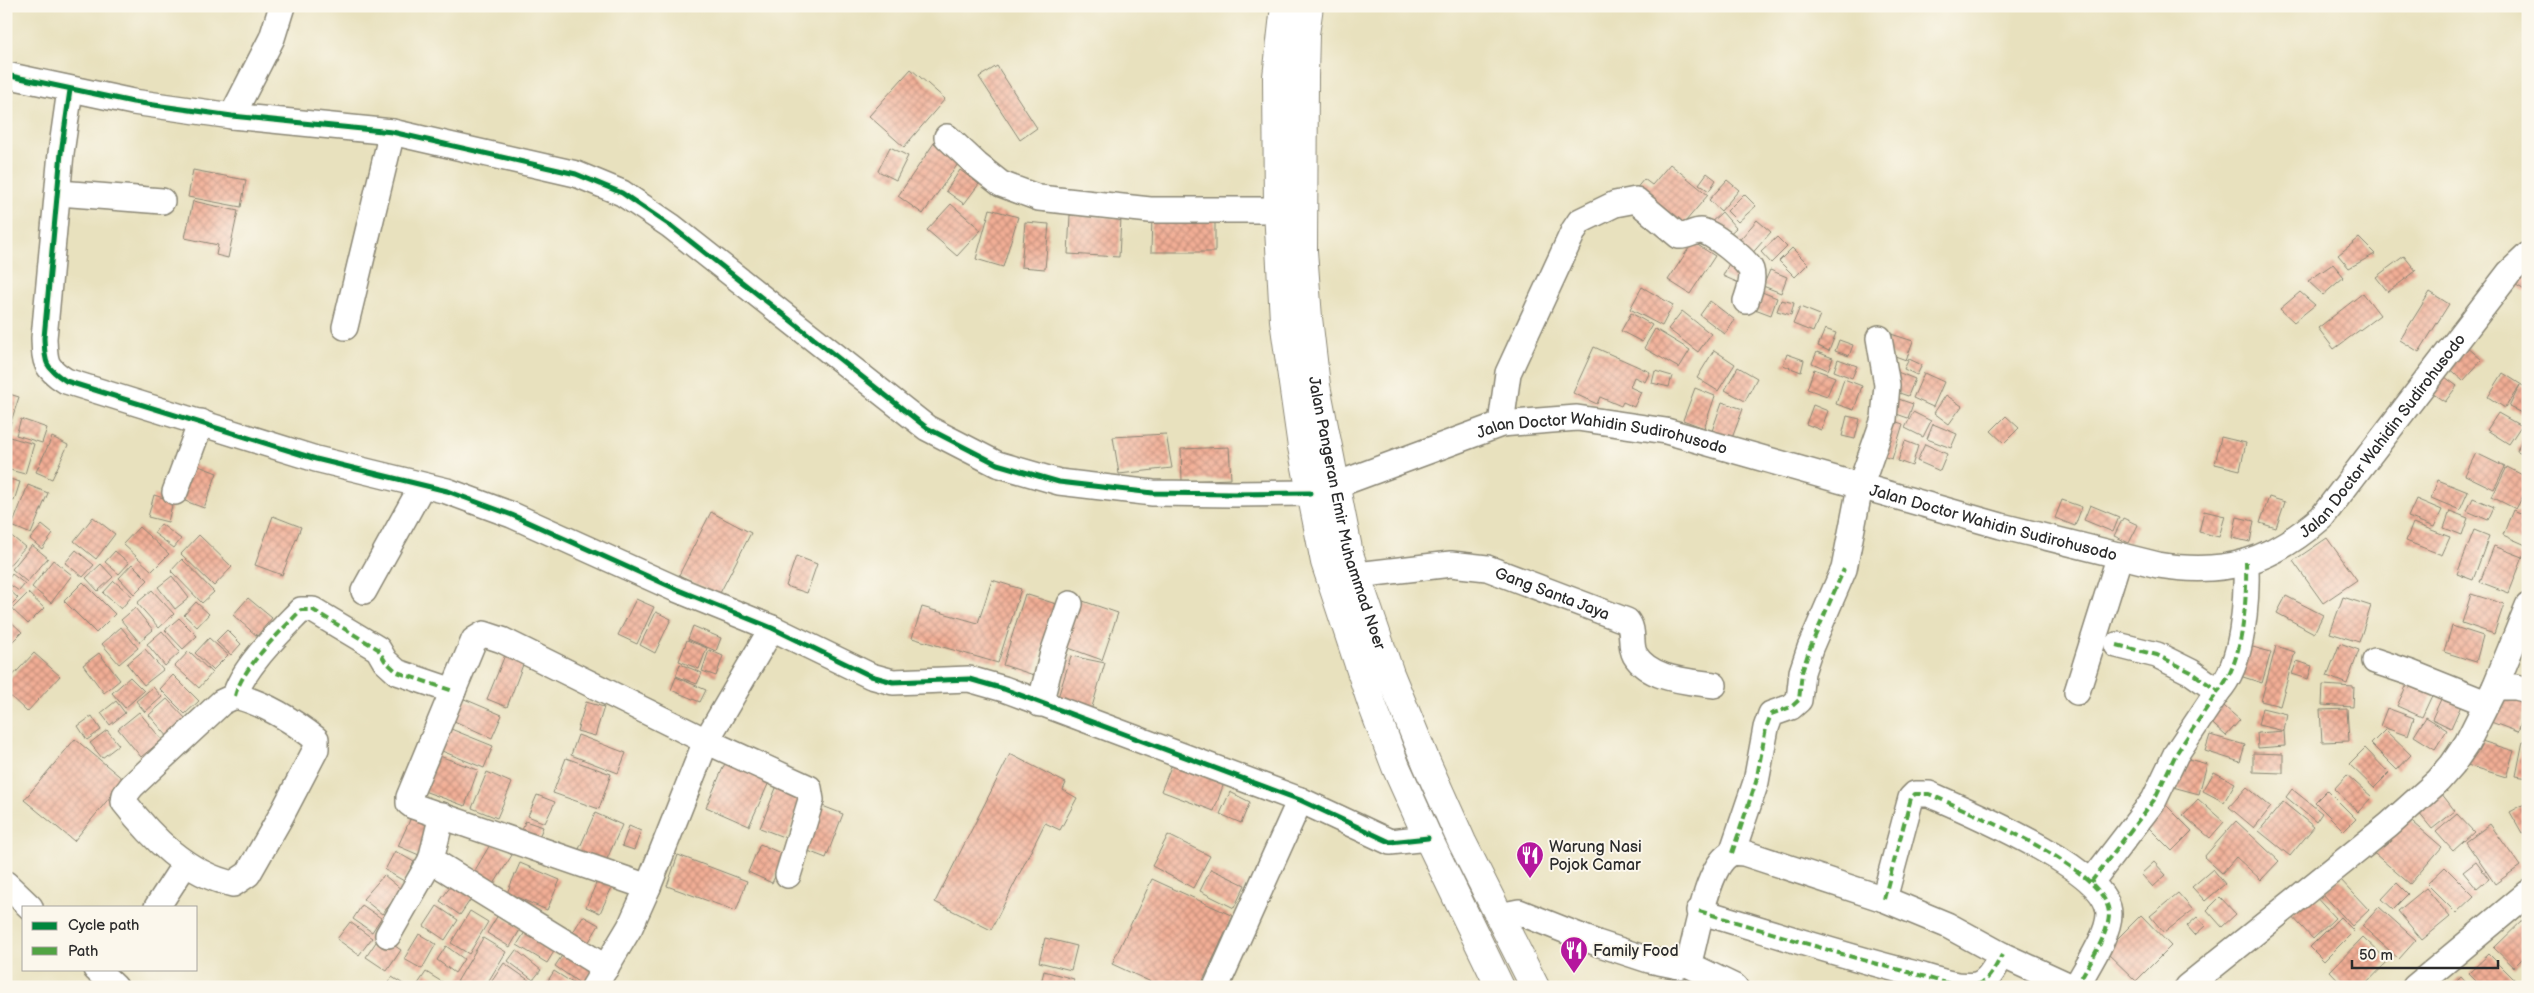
<svg xmlns="http://www.w3.org/2000/svg" width="2534" height="993" font-family="'Balsamiq Sans',sans-serif">
  <style>
    .building { fill: url(#building-cross-hatch) }
    .lines { fill: none; stroke-linecap: round; stroke-linejoin: round }
    .minor-casing { stroke: #8a8674; stroke-width: 28 }
    .major-casing { stroke: #8a8674; stroke-width: 30 }
    .minor { stroke: #fff; stroke-width: 25 }
    .major { stroke: #fff; stroke-width: 28 }
    .quiet { stroke: #51a443; stroke-width: 4; stroke-dasharray: 8 4; stroke-linecap: butt }
    .cycleway-casing { stroke: #fbf7ec; stroke-width: 8 }
    .cycleway { stroke: #00873e; stroke-width: 5 }
    .labels { text-anchor: middle; stroke-width: 4; stroke-linejoin: round; paint-order: stroke }
    .street-label { font-size: 16px; fill: #2b2b2b; stroke: #fbf7ec }
    .poi-label { font-size: 16px; fill: #2b2b2b; stroke: #fbf7ec; text-anchor: start }
  </style>
  <defs>
    <pattern id="building-cross-hatch" width="8" height="8" patternUnits="userSpaceOnUse" patternTransform="scale(1.25)"><rect width="8" height="8" fill="#f2ae95"/><path d="M0 0l8 8M0 8l8-8" fill="none" stroke="#c48e7a"/></pattern>
  </defs>
  <rect width="100%" height="100%" fill="#fbf7ec"/>
  <filter id="ink" filterUnits="userSpaceOnUse"><feTurbulence type="fractalNoise" baseFrequency=".02" numOctaves="2"/><feDisplacementMap in="SourceGraphic" scale="10" xChannelSelector="R" yChannelSelector="G"/><feConvolveMatrix kernelMatrix="1 2 1 2 8 2 1 2 1" color-interpolation-filters="sRGB"/></filter>
  <filter id="wash" filterUnits="userSpaceOnUse"><feTurbulence type="fractalNoise" baseFrequency=".0096" numOctaves="4" result="noise"/><feDisplacementMap in="SourceGraphic" scale="20" xChannelSelector="R" yChannelSelector="G"/><feGaussianBlur stdDeviation="1.12" result="paint"/><feColorMatrix in="noise" values="0 0 0 0 0 0 0 0 0 0 0 0 0 0 0 0 0 1.4 0 .05"/><feComposite in="paint" operator="in"/></filter>
  <g filter="url(#wash)">
    <rect width="100%" height="100%" fill="#e8e1be"/>
    <g id="blocks">
      <path class="building" d="M997 66 1037 128 1020 140 979 77Z
        M911 69 945 99 904 147 869 116Z
        M934 143 960 161 923 214 898 196Z
        M890 147 908 156 896 180 878 171Z
        M1670 164 1708 195 1680 228 1635 190 1644 179 1652 185Z
        M193 170 246 180 241 207 188 197Z
        M960 170 979 184 964 204 946 191Z
        M1707 173 1716 180 1709 191 1699 184Z
        M1727 180 1739 190 1721 211 1709 200Z
        M1744 194 1756 206 1738 222 1727 211Z
        M193 201 238 211 228 258 216 255 218 245 185 238Z
        M951 204 981 230 957 256 927 230Z
        M990 209 1018 217 1003 267 976 259Z
        M1722 212 1736 228 1723 240 1708 225Z
        M1070 215 1121 218 1119 257 1068 254Z
        M1152 216 1215 217V252H1151Z
        M1757 220 1771 232 1749 257 1735 245Z
        M1025 222 1049 224 1045 269 1021 267Z
        M1777 237 1787 247 1771 263 1761 252Z
        M2359 238 2375 254 2349 268 2338 255Z
        M1693 242 1715 256 1690 294 1668 280Z
        M1792 248 1808 264 1795 277 1779 261Z
        M2404 256 2416 271 2388 292 2376 277Z
        M1730 261 1745 267 1739 283 1723 276Z
        M2333 264 2344 277 2323 295 2308 281Z
        M2528 265V292L2516 285Z
        M1770 270 1787 277 1781 293 1763 286Z
        M1642 287 1673 305 1662 326 1630 309Z
        M1762 292 1777 298 1771 315 1755 309Z
        M2300 292 2315 305 2294 322 2280 309Z
        M2430 292 2449 304 2419 352 2400 340Z
        M2363 293 2380 315 2334 349 2318 328Z
        M1781 300 1794 303 1791 315 1777 311Z
        M1710 301 1735 320 1725 334 1700 315Z
        M1800 307 1820 315 1813 332 1793 324Z
        M1682 311 1711 334 1698 352 1668 329Z
        M1631 313 1652 325 1642 342 1621 331Z
        M1655 329 1690 350 1679 368 1644 348Z
        M1825 329 1836 333 1829 351 1818 346Z
        M1891 334 1913 341 1906 360 1884 352Z
        M1839 340 1853 345 1849 356 1835 351Z
        M2465 345 2482 360 2463 381 2446 366Z
        M1594 347 1650 372 1645 382 1634 377 1630 387 1641 392 1634 407 1623 402 1621 406 1600 397 1597 404 1573 393Z
        M1714 350 1735 364 1718 391 1697 378Z
        M1817 352 1833 358 1828 370 1812 363Z
        M1787 354 1804 360 1801 372 1783 365Z
        M1838 359 1857 366 1852 378 1834 371Z
        M1909 359 1922 365 1917 375 1904 369Z
        M1738 367 1757 378 1745 401 1725 390Z
        M1814 369 1835 377 1827 396 1807 389Z
        M1655 371 1672 376 1669 387 1652 383Z
        M1895 371 1915 379 1908 396 1888 389Z
        M1924 373 1944 382 1933 407 1913 398Z
        M2503 373 2528 389V416L2509 407 2520 385 2505 408 2488 397Z
        M2441 374 2457 386 2445 402 2429 391Z
        M1844 379 1862 386 1854 410 1836 404Z
        M1695 388 1715 396 1704 428 1683 420Z
        M6 393 19 397 7 434H6Z
        M1946 395 1962 406 1949 424 1934 413Z
        M1890 396 1913 404 1908 418 1885 410Z
        M1722 402 1743 409 1732 438 1712 431Z
        M1813 405 1828 411 1821 430 1806 424Z
        M1913 412 1931 421 1923 437 1905 428Z
        M2498 413 2521 426 2509 444 2487 430Z
        M1847 416 1860 419 1855 439 1842 436Z
        M2006 416 2019 428 2004 443 1991 431Z
        M1885 418 1903 424 1892 459 1875 454Z
        M21 419 47 428 42 443 16 435Z
        M1933 424 1957 434 1951 448 1927 439Z
        M2525 430 2528 431V455L2517 451Z
        M1166 434 1172 468 1119 474 1113 437Z
        M6 436 34 444 25 474 6 469Z
        M52 437 68 445 52 479 36 472Z
        M2221 437 2246 443 2240 470 2215 464Z
        M1905 441 1918 446 1912 466 1898 461Z
        M1925 444 1947 454 1940 471 1917 461Z
        M1229 447 1231 479 1182 481 1181 449Z
        M2476 453 2505 467 2494 489 2465 475Z
        M191 463 217 473 204 508 177 498Z
        M2507 467 2528 478V487L2516 509 2492 497Z
        M6 478 20 482 14 501 6 499Z
        M2438 480 2468 492 2460 510 2431 498Z
        M28 485 48 493 31 534 12 526Z
        M154 495 173 501 168 522 148 517Z
        M2269 497 2285 502 2276 528 2260 523Z
        M2473 498 2494 507 2488 520 2467 511Z
        M2416 499 2442 510 2434 527 2408 517Z
        M2062 500 2082 507 2075 526 2055 518Z
        M2090 505 2119 517 2113 532 2084 520Z
        M2513 510 2528 516V546L2503 535Z
        M2204 511 2225 516 2219 537 2199 532Z
        M2450 511 2468 518 2462 535 2444 528Z
        M711 512 751 533 719 595 679 575Z
        M273 516 301 527 282 575 255 565Z
        M93 517 115 534 96 559 74 541Z
        M2237 517 2254 521 2250 542 2232 538Z
        M2123 518 2138 525 2129 543 2114 536Z
        M2413 523 2450 537 2442 555 2406 541Z
        M161 524 181 539 174 548 154 533Z
        M42 525 53 534 42 549 30 539Z
        M139 527 169 554 152 571 123 544Z
        M2474 530 2489 536 2473 580 2457 574Z
        M9 534 25 547 6 569V537Z
        M199 535 232 567 214 586 181 554Z
        M2327 538 2357 580 2323 603 2293 561Z
        M32 545 48 558 27 582 12 569Z
        M2494 546 2523 557 2509 593 2480 582Z
        M76 550 94 565 83 577 65 563Z
        M115 551 129 563 119 574 105 562Z
        M796 556 817 564 807 593 786 586Z
        M182 559 214 592 202 603 171 571Z
        M53 560 72 575 51 603 32 587Z
        M101 564 113 577 98 591 86 578Z
        M132 564 148 580 134 594 119 578Z
        M12 574 25 584 19 591 6 582Z
        M172 576 189 598 175 609 158 587Z
        M992 580 1021 589 998 663 912 638 922 607 978 623Z
        M114 581 132 596 121 609 103 593Z
        M83 582 115 614 96 633 64 601Z
        M6 587 18 598 8 608 6 606Z
        M152 590 174 614 159 628 137 603Z
        M28 593 44 608 28 624 12 609Z
        M1025 594 1056 604 1034 675 1003 665Z
        M2471 594 2504 604 2494 634 2462 623Z
        M2286 596 2323 615 2314 633 2277 613Z
        M2343 597 2371 606 2359 642 2330 633Z
        M248 598 272 618 257 636 233 615Z
        M636 599 654 607 637 644 618 635Z
        M1077 599 1118 613 1102 660 1063 646Z
        M196 602 209 614 197 627 184 615Z
        M135 608 153 630 139 642 121 620Z
        M656 612 671 619 655 653 640 645Z
        M6 617 22 632 7 647 6 646Z
        M179 618 197 636 183 649 165 630Z
        M693 626 721 638 716 651 688 639Z
        M2452 626 2483 636 2476 662 2444 652Z
        M121 627 138 648 119 664 102 644Z
        M227 630 241 644 231 655 216 641Z
        M162 631 180 652 165 666 147 644Z
        M209 638 228 655 213 670 195 653Z
        M687 640 707 648 699 669 679 661Z
        M2340 643 2359 650 2347 684 2327 676Z
        M2249 646 2271 652 2262 683 2240 676Z
        M2276 646 2295 652 2280 706 2261 701Z
        M145 649 163 670 144 685 127 664Z
        M709 650 723 656 716 676 702 671Z
        M189 651 212 673 199 688 175 666Z
        M34 653 60 676 27 712 6 692V683Z
        M99 653 120 680 104 693 83 665Z
        M505 655 524 662 507 707 487 699Z
        M1071 656 1105 663 1089 717 1055 707Z
        M2297 661 2312 666 2308 679 2292 674Z
        M680 664 702 673 697 684 676 676Z
        M173 675 199 701 185 714 160 689Z
        M130 677 144 691 125 708 112 693Z
        M676 677 706 690 700 702 671 690Z
        M2410 678 2435 689 2422 717 2397 706Z
        M2323 685 2354 687 2353 707 2322 705Z
        M153 687 162 697 145 712 136 701Z
        M2446 688 2465 697 2451 728 2432 719Z
        M2502 691 2528 701 2518 732 2491 722Z
        M462 698 502 715 492 738 452 720Z
        M167 699 188 721 169 738 149 715Z
        M116 701 125 713 110 725 101 713Z
        M2218 701 2240 720 2226 736 2204 716Z
        M586 702 604 707 595 736 577 731Z
        M2262 708 2287 714 2284 731 2285 746 2258 748 2257 733 2284 731 2258 725Z
        M2387 708 2414 718 2408 736 2380 726Z
        M2347 709 2349 741 2322 742 2320 710Z
        M139 712 162 740 141 757 118 729Z
        M92 716 101 730 87 740 78 726Z
        M2426 717 2447 730 2435 749 2414 736Z
        M446 727 493 746 484 768 437 749Z
        M107 730 119 745 102 758 90 743Z
        M2385 730 2411 755 2397 770 2371 744Z
        M578 735 626 753 618 773 571 755Z
        M2210 735 2245 745 2240 762 2205 751Z
        M2472 738 2514 751 2506 777 2464 764Z
        M75 739 124 780 74 841 24 800Z
        M2523 741 2528 742V778L2516 776Z
        M2365 748 2389 773 2374 788 2349 764Z
        M2253 753 2283 754V773L2253 772Z
        M434 754 478 770 465 806 421 790Z
        M1010 754 1066 783 1063 790 1077 798 1060 830 1045 823 991 930 935 902Z
        M2177 756 2207 764 2199 794 2169 786Z
        M566 758 611 774 599 809 553 793Z
        M726 761 770 780 749 826 706 807Z
        M1172 764 1224 783 1214 811 1161 791Z
        M487 772 512 783 497 818 472 808Z
        M2214 772 2235 783 2224 802 2203 791Z
        M2347 775 2372 797 2358 812 2334 789Z
        M778 783 804 794 786 838 760 828Z
        M2247 787 2271 807 2254 828 2229 807Z
        M2292 789 2322 813 2316 822 2286 797Z
        M2438 789 2455 811 2432 829 2414 807Z
        M2327 790 2356 819 2344 831 2315 802Z
        M1230 792 1250 802 1241 823 1220 814Z
        M537 795 555 802 545 823 528 816Z
        M2198 799 2224 822 2210 838 2183 815Z
        M2163 802 2192 831 2172 851 2143 822Z
        M2283 802 2314 827 2290 856 2259 831Z
        M2528 802V830L2522 833 2510 812Z
        M820 805 843 814 826 858 803 849Z
        M414 811 435 821 419 855 398 846Z
        M595 813 622 825 603 868 576 856Z
        M2457 814 2474 832 2453 851 2436 832Z
        M2407 817 2442 847 2410 884 2375 854Z
        M525 821 543 827 537 843 520 838Z
        M2236 821 2279 861 2261 880 2236 857 2222 873 2204 857Z
        M2490 824 2520 866 2495 884 2466 842Z
        M629 826 641 831 634 850 622 846Z
        M1168 835 1210 856 1193 888 1152 866Z
        M491 843 512 855 491 889 471 877Z
        M760 844 785 855 772 883 748 872Z
        M395 851 414 862 404 881 385 870Z
        M678 855 747 881 736 911 667 886Z
        M2154 862 2166 875 2153 887 2141 874Z
        M2476 862 2489 879 2477 889 2463 872Z
        M520 863 560 880 547 910 507 893Z
        M2445 867 2474 896 2456 913 2427 884Z
        M1211 869 1245 885 1234 908 1200 891Z
        M2213 869 2225 884 2205 901 2192 887Z
        M384 875 402 890 382 914 363 899Z
        M2339 878 2369 910 2352 926 2322 893Z
        M598 879 613 885 600 913 586 907Z
        M1152 879 1233 916 1200 987H1162L1112 964Z
        M453 883 473 896 460 915 440 901Z
        M2397 883 2408 894 2393 909 2382 899Z
        M2426 888 2450 917 2422 940 2398 911Z
        M2178 893 2193 910 2164 933 2150 916Z
        M2312 893 2335 918 2313 939 2290 914Z
        M2220 897 2236 914 2222 927 2207 910Z
        M362 905 381 918 372 932 353 919Z
        M437 906 458 920 445 940 424 926Z
        M2379 907 2416 940 2399 959 2362 926Z
        M470 911 488 922 469 954 451 943Z
        M498 915 521 928 510 947 487 933Z
        M2141 915 2171 946 2136 981 2105 951Z
        M2528 915V953L2514 967 2494 948Z
        M583 916 599 925 584 950 568 940Z
        M2197 917 2205 926 2195 935 2187 926Z
        M2340 917 2354 931 2324 961 2310 947Z
        M350 922 372 938 359 955 337 939Z
        M528 927 558 945 547 963 517 945Z
        M419 934 436 944 422 969 404 959Z
        M380 936 401 950 387 971 366 957Z
        M2363 937 2388 961 2363 987H2345L2330 971Z
        M483 938 506 952 485 987H454Z
        M1045 938 1077 946 1071 970 1039 962Z
        M446 946 464 959 455 973 437 960Z
        M516 950 541 970 533 980 508 961Z
        M565 951 595 970 584 986 555 966Z
        M2489 954 2517 982 2512 987H2483L2469 973Z
        M504 963 530 981 526 987H488Z
        M554 971 576 985 575 987H544Z
        M1044 971 1074 979 1072 987H1040Z
        M426 972 447 985 445 987H416Z
        M392 977 408 987H386Z
        M2461 977 2470 987H2451Z"/>
    </g>
  </g>
  <g filter="url(#ink)">
    <use href="#blocks" fill-opacity="0" stroke="#8a8674" stroke-width="1"/>
    <g class="lines">
      <g class="minor-casing">
        <g id="minor">
          <path d="M6 75 133 102 232 116 392 132 576 174 622 193 671 226 927 428 997 464 1059 482 1153 493 1234 494 1310 493"/>
          <path d="M70 90 61 153 44 338C45 362 44 367 66 381L316 459 447 491 512 515 676 589 772 628 871 676 893 682 969 679 1004 689 1300 800 1390 842 1428 838"/>
          <path d="M232 116 272 38 282 6"/>
          <path d="M947 137 977 165 1001 184 1039 198 1150 210H1278"/>
          <path d="M59 193 162 201"/>
          <path d="M345 327 392 132"/>
          <path d="M1501 424 1508 373 1574 230 1580 221 1615 204 1636 200 1679 236C1687 237 1693 231 1701 231 1711 231 1748 261 1751 270 1754 280 1749 292 1746 301"/>
          <path id="s1" d="M1336 485 1501 424 1577 418 1666 431 2001 526 2158 565C2226 576 2270 562 2322 517L2509 273 2528 255"/>
          <path d="M175 492 201 422"/>
          <path id="s2" d="M1357 575 1451 564 1487 568 1627 621C1635 631 1629 644 1635 655 1650 680 1688 681 1714 685"/>
          <path d="M364 591 422 486"/>
          <path d="M772 628 706 741 648 887 413 806 409 803V797L474 640 484 634 502 640 706 741 809 788 811 800 788 875"/>
          <path d="M2117 645 2157 655 2191 672 2218 691C2244 664 2247 598 2246 562"/>
          <path d="M2375 661 2411 673 2486 703"/>
          <path d="M2495 687H2516L2528 690"/>
          <path d="M2077 692 2120 555"/>
          <path d="M235 696C264 703 293 721 316 739V749L281 816 248 874 233 884C187 874 152 838 124 802L125 795 132 786 222 702Z"/>
          <path d="M235 696C242 668 281 631 301 610H313L378 649 385 661 397 672 453 691"/>
          <path d="M1040 704 1053 653 1070 604"/>
          <path d="M442 815 431 860 606 968"/>
          <path d="M1732 853 1756 782 1766 728 1771 714 1791 707 1799 700 1802 672 1810 648 1844 569 1860 487 1884 419 1887 385 1879 338"/>
          <path d="M2091 882 2154 800 2176 754 2218 691"/>
          <path d="M6 884 30 907"/>
          <path d="M1884 899 1911 798 1915 794H1929C1967 811 2109 869 2109 914 2109 935 2086 968 2076 987"/>
          <path d="M157 907 185 864"/>
          <path d="M1699 911C1770 932 1840 955 1912 973 1931 978 1955 988 1975 985 1989 983 1996 965 2002 955"/>
          <path d="M1499 916 1519 912 1597 943 1649 960 1679 966 1685 963 1690 958C1697 935 1707 863 1732 853 1735 852 1741 853 1744 853L1884 899 1947 925 2002 955 2072 987"/>
          <path d="M388 935 431 860"/>
          <path d="M1685 963 1735 987"/>
          <path d="M96 969 115 987"/>
          <path d="M594 987 630 927 648 887"/>
          <path d="M1216 987 1300 800"/>
          <path d="M2187 987 2389 825 2438 781 2452 765 2467 743 2495 687 2528 606"/>
          <path d="M2415 987 2528 893"/>
        </g>
      </g>
      <g class="major-casing">
        <g id="major">
          <path d="M1285 6 1277 77 1278 210 1284 320 1302 447 1325 562 1373 707 1396 767 1428 838 1500 987"/>
          <path id="s3" d="M1309 6 1305 34 1304 77 1303 251 1308 318 1316 386 1349 554 1390 674 1427 764 1462 842 1535 987"/>
        </g>
      </g>
      <use href="#minor" class="minor"/>
      <use href="#major" class="major"/>
      <path class="quiet" d="M2117 645 2157 655 2191 672 2218 691C2244 664 2247 598 2246 562
        M235 696C242 668 281 631 301 610H313L378 649 385 661 397 672 453 691
        M1732 853 1756 782 1766 728 1771 714 1791 707 1799 700 1802 672 1810 648 1844 569
        M2091 882 2154 800 2176 754 2218 691
        M1884 899 1911 798 1915 794H1929C1967 811 2109 869 2109 914 2109 935 2086 968 2076 987
        M1699 911C1770 932 1840 955 1912 973 1931 978 1955 988 1975 985 1989 983 1996 965 2002 955"/>
      <g class="cycleway-casing">
        <path id="cycleway" d="M6 75 133 102 232 116 392 132 576 174 622 193 671 226 927 428 997 464 1059 482 1153 493 1234 494 1310 493
          M70 90 61 153 44 338C45 362 44 367 66 381L316 459 447 491 512 515 676 589 772 628 871 676 893 682 969 679 1004 689 1300 800 1390 842 1428 838"/>
      </g>
      <use href="#cycleway" class="cycleway"/>
    </g>
  </g>
  <defs>
    <g id="restaurant-pin" transform="scale(1.4375)"><path d="M0 17L-7.5 6A9.5 9.5 0 1 1 7.5 6Z" fill="#b5179e" stroke="#fbf7ec"/><path d="M-5-6h1v4h1v-4h1v4h1v-4h1v5L-1.5 .5V6h-2V.5L-5-1ZM5-6V6H3V1.5H1.5Q1.5-4 5-6Z" fill="#fff"/></g>
  </defs>
  <g fill-rule="evenodd">
    <use href="#restaurant-pin" x="1530" y="855"/>
    <use href="#restaurant-pin" x="1574" y="950"/>
  </g>
  <g class="labels">
    <g class="street-label">
      <text dy="6" stroke="none"><textPath href="#s1" startOffset="1131">Jalan Doctor Wahidin Sudirohusodo</textPath></text>
      <text dy="6" stroke="none"><textPath href="#s1" startOffset="278">Jalan Doctor Wahidin Sudirohusodo</textPath></text>
      <text dy="6" stroke="none"><textPath href="#s3" startOffset="512">Jalan Pangeran Emir Muhammad Noer</textPath></text>
      <text dy="6" stroke="none"><textPath href="#s1" startOffset="682">Jalan Doctor Wahidin Sudirohusodo</textPath></text>
      <text dy="6" stroke="none"><textPath href="#s2" startOffset="201">Gang Santa Jaya</textPath></text>
    </g>
    <g class="poi-label">
      <text x="1549" y="852">Warung Nasi<tspan x="1549" dy="18">Pojok Camar</tspan></text>
      <text x="1593" y="956">Family Food</text>
    </g>
  </g>
  <rect width="2534" height="993" fill="none" stroke="#fbf7ec" stroke-width="25"/>
  <rect x="22" y="906" width="175" height="65" fill="#fbf7ec" stroke="#a8a59f"/>
  <rect x="32" y="922" width="25" height="8" fill="#00873e" stroke="#a8a59f"/>
  <text x="68" y="930" font-size="15" fill="#2b2b2b">Cycle path</text>
  <rect x="32" y="947" width="25" height="8" fill="#51a443" stroke="#a8a59f"/>
  <text x="68" y="956" font-size="15" fill="#2b2b2b">Path</text>
  <path d="M2352 960v8h146v-8" fill="none" stroke="#2b2b2b" stroke-width="2.5"/>
  <text x="2359" y="960" font-size="15" fill="#2b2b2b" stroke="#fbf7ec" stroke-width="4" paint-order="stroke">50 m</text>
</svg>
